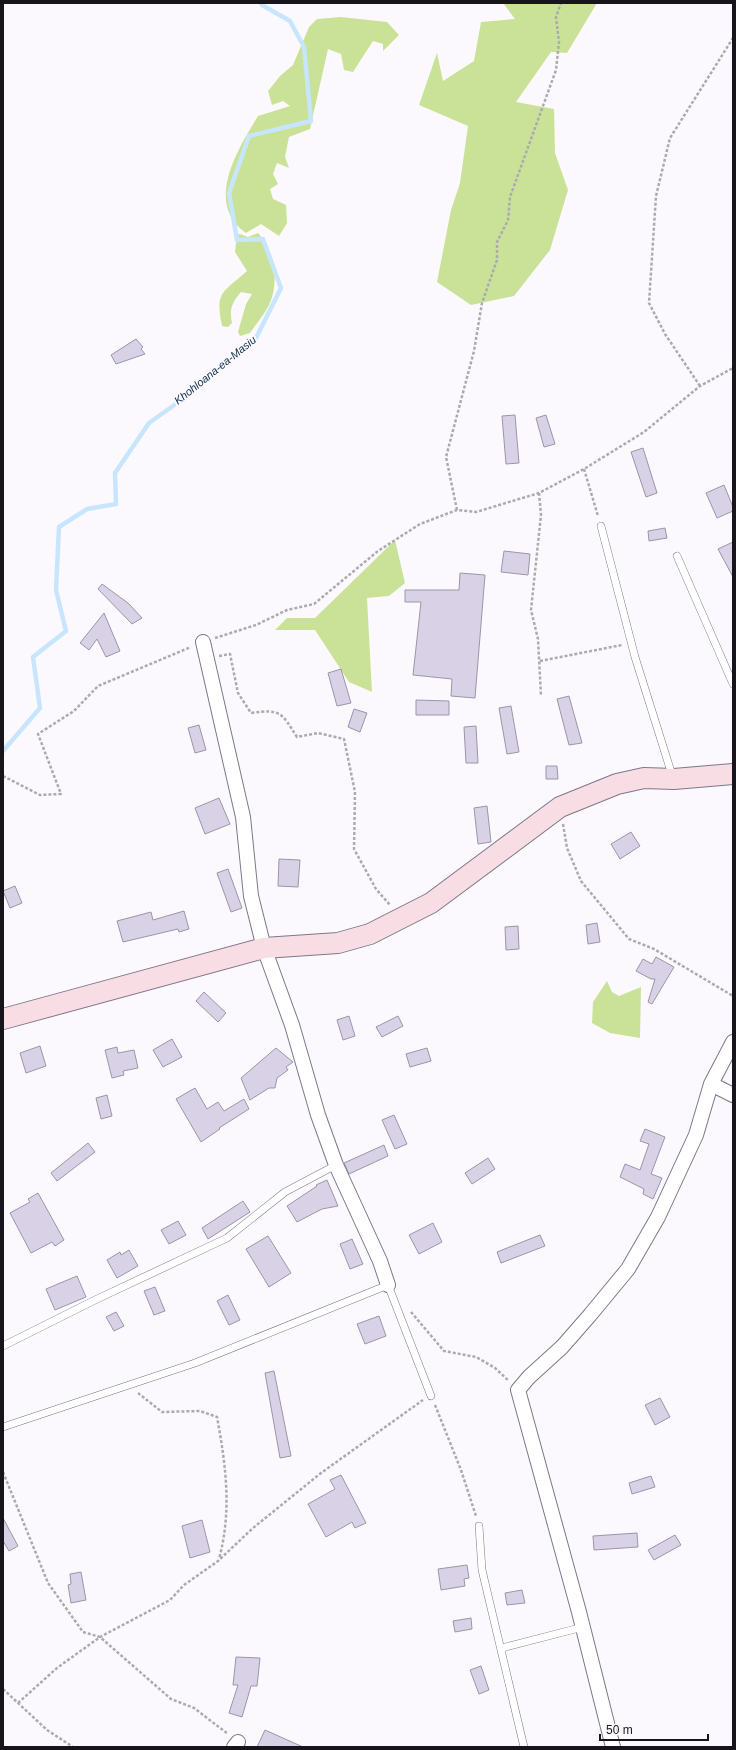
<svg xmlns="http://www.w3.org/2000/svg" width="736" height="1750" font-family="Helvetica,sans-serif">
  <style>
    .green { fill: #cae298 }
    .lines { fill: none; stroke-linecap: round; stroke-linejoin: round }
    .stream { stroke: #c8e5fe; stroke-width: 4.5 }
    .building { fill: #d9d2e7; stroke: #9b95a9 }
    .lane-casing { stroke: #7e778a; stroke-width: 8 }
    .street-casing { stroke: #7e778a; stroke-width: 16 }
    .secondary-casing { stroke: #7e778a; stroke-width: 22 }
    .path { stroke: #acaaaf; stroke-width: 2.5; stroke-dasharray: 3 2; stroke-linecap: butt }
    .lane { stroke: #fff; stroke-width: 7 }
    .street { stroke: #fff; stroke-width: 14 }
    .secondary { stroke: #f8dde5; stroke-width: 20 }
    .labels { text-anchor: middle; stroke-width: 4; stroke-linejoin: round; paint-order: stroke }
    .water-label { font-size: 11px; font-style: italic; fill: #0d2e46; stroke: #fbf9fe }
  </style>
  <rect width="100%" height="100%" fill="#fbf9fe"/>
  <path class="green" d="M503 3H597L567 53 551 52 516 102 554 109 555 153 568 190 550 250 514 296 471 305 437 282 451 210 460 183 468 126 419 105 437 53 443 81 474 61 481 22 515 19Z
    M341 17 387 22 399 35 383 51V44L373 41 353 72 344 70 341 54 328 49 310 129 289 137 285 157 289 168 277 163 273 174 278 184 270 189 273 199 286 205 287 223 279 236 261 224 246 233C203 203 239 148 258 116L290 106 283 101 272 105 268 91 280 76 293 65 309 27 317 19Z
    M258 233C274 251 280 282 269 305 264 315 256 324 250 333L240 336 238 332 246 304 252 294 241 292C232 302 229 310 232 323L228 327 222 326C215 292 222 293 247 271L235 252 237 235 240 234 248 237Z
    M395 540 405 583 389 596 367 598 372 692 349 682 315 630H275L287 618H315Z
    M607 981 612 992 619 996 641 987 640 1038 610 1033 592 1023 593 1002Z"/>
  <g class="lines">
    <path class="stream" d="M3 751 40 708 33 657 66 631 56 590 59 527 87 509 116 504 115 473 149 423 180 401 256 338 281 288 263 239 237 240 229 193 249 136 311 121 304 47 290 21 262 5 261 3"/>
  </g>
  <path class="building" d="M136 339 143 347 141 349 145 354 116 364 111 355Z
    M515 415 519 463 506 464 502 416Z
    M546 415 555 444 544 447 536 418Z
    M643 448 657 493 646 497 631 452Z
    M724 485 733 507V511L717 518 706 493Z
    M665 528 667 538 649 541 648 531Z
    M733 542V577L718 549Z
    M504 551 530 554 528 575 501 572Z
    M460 573 485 575 475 698 451 696 452 679 413 675 421 602H405V590H459Z
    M102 584 128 603 142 618 132 624 98 589Z
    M104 613 120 651 106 657 97 639 89 650 80 643Z
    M341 669 351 703 337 706 328 673Z
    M569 696 582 743 569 745 557 699Z
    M416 700 449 701V715H416Z
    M511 706 519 752 507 754 499 708Z
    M354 709 367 713 360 732 348 727Z
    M199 725 206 750 195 753 188 728Z
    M476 726 478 763H466L464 727Z
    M546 766H557L558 779H546Z
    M219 798 230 824 205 834 195 808Z
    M487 806 491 842 478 844 474 808Z
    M631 832 640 846 620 859 611 844Z
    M279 859 300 860 298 887 278 886Z
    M228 869 242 908 231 912 217 873Z
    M15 886 22 903 10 908 3 891Z
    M184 911 189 929 179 932 178 929 123 942 117 921 151 912 153 920Z
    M597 923 600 942 588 944 586 925Z
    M518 926 519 949 506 950 505 927Z
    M656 957 674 967 652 1004 648 1002 655 979H651L636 971 643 959 652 964Z
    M204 992 226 1013 218 1022 196 1001Z
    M349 1016 355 1036 343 1040 337 1020Z
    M398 1016 403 1026 382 1037 376 1027Z
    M172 1039 182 1057 163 1067 153 1050Z
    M40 1046 46 1066 26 1073 20 1053Z
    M117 1047 118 1053 134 1050 138 1068 123 1071 124 1075 112 1078 105 1050Z
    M276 1048 293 1062 286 1067 288 1070 277 1078 275 1088H269L250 1100 241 1078Z
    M427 1048 431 1061 410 1067 406 1054Z
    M195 1088 207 1109 218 1102 224 1111 244 1099 249 1109 219 1128 220 1129 201 1142 176 1099Z
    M107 1095 112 1116 101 1119 96 1098Z
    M394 1115 407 1144 395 1149 382 1120Z
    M645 1129 665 1137 651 1174 662 1178 653 1199 643 1194 644 1189 620 1177 625 1164 640 1170 649 1144 640 1141Z
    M88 1143 95 1152 57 1181 51 1173Z
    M384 1145 388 1156 349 1174 344 1163Z
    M488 1158 495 1169 472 1184 465 1173Z
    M327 1180 338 1206 322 1209 297 1222 287 1206 317 1186 316 1185Z
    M38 1193 64 1240 55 1246 52 1242 31 1253 10 1213 30 1202 28 1199Z
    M243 1201 250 1212 208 1239 202 1228Z
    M178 1221 186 1235 169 1244 161 1230Z
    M433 1223 442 1242 419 1254 409 1235Z
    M540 1235 545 1246 501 1263 497 1252Z
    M268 1236 291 1273 269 1287 246 1249Z
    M352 1239 363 1264 350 1269 340 1244Z
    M129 1250 138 1266 117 1278 107 1260 120 1252 121 1255Z
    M77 1276 86 1297 55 1310 46 1289Z
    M155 1287 165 1311 154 1315 144 1291Z
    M228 1295 240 1320 229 1325 217 1301Z
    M116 1312 124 1326 114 1331 106 1317Z
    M379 1316 386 1336 365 1344 357 1324Z
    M274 1371 291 1456 280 1458 265 1373Z
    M660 1398 670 1417 655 1425 645 1405Z
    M341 1475 366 1523 355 1528 352 1522 326 1537 308 1504 335 1489 330 1480Z
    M651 1476 655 1487 632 1494 629 1483Z
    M3 1518 18 1546 9 1551 3 1541Z
    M202 1520 210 1552 190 1558 182 1526Z
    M637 1533 638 1547 594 1550 593 1536Z
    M675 1535 681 1545 654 1560 648 1550Z
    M467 1565 469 1578 464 1579 465 1586 441 1590 438 1569Z
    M81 1572 86 1600 71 1603 68 1585 71 1584 70 1574Z
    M522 1590 525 1603 507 1605 505 1593Z
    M471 1618 472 1629 455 1632 453 1621Z
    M236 1657 260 1658 257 1686H251L242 1717 229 1713 238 1685H233Z
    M481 1666 489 1690 479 1694 470 1670Z
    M265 1730 303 1747H257Z"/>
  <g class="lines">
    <g class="lane-casing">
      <path id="lane" d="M601 526 635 657 673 778
        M677 556 733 684
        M3 1346 95 1300 227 1238 285 1192 336 1165
        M3 1427 195 1363 388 1285 431 1396
        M479 1526 482 1570 524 1747
        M502 1648 583 1627"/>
    </g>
    <g class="street-casing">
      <path id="street" d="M203 642 243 817 251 896 264 948 292 1025 318 1115 336 1165 380 1261 388 1285
        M711 1084 733 1095
        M234 1747 238 1742
        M613 1747 579 1612 518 1390 529 1377 562 1347 590 1315 628 1269 658 1217 696 1135 711 1084 733 1042"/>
    </g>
    <g class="secondary-casing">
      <path id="secondary" d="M3 1019 264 948 338 943 370 934 431 903 560 807 617 784 644 778 674 779 733 774"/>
    </g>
    <path class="path" d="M700 386 665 334 649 303 656 196 670 138 733 38
      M584 469 598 516
      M539 493 541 515 531 610 538 639 541 696
      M457 510 446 457 474 351 482 303 497 260V242L508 220 510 197 556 70 559 42 556 17 561 3
      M215 638 256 625 287 610 314 604 378 551 420 524 457 510 476 512 539 493 584 469 644 432 700 386 733 368
      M219 656 230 654 238 693 251 713C281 709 281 712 297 737L318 733 344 739 355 792 354 849 376 889 390 905
      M540 661 622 645
      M3 776 40 795 61 794 38 734 74 711 98 686 191 647
      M563 824 567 848 581 881 629 939 654 949 733 996
      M411 1312 444 1351 476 1357 495 1368 509 1381
      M138 1393 162 1412 200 1411 217 1417C226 1466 232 1511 219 1559
      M435 1405 461 1470 476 1516
      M3 1472 48 1583 83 1632 100 1637 171 1699 194 1708 228 1734
      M3 1689 47 1730 73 1747
      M18 1703 57 1668 100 1637 170 1600 184 1585 218 1561 253 1528 321 1473 423 1400"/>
    <use href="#lane" class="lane"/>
    <use href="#street" class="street"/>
    <use href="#secondary" class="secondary"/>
  </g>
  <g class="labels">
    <g class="water-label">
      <text transform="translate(215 370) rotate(-39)" y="4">Khohloana-ea-Masiu</text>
    </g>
  </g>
  <rect width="736" height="1750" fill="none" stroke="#17141b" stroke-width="8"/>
  <path d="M600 1734v6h108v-6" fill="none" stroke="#17141b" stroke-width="2"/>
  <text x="606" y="1734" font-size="12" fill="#17141b" stroke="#fbf9fe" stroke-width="3" paint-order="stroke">50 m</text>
</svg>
